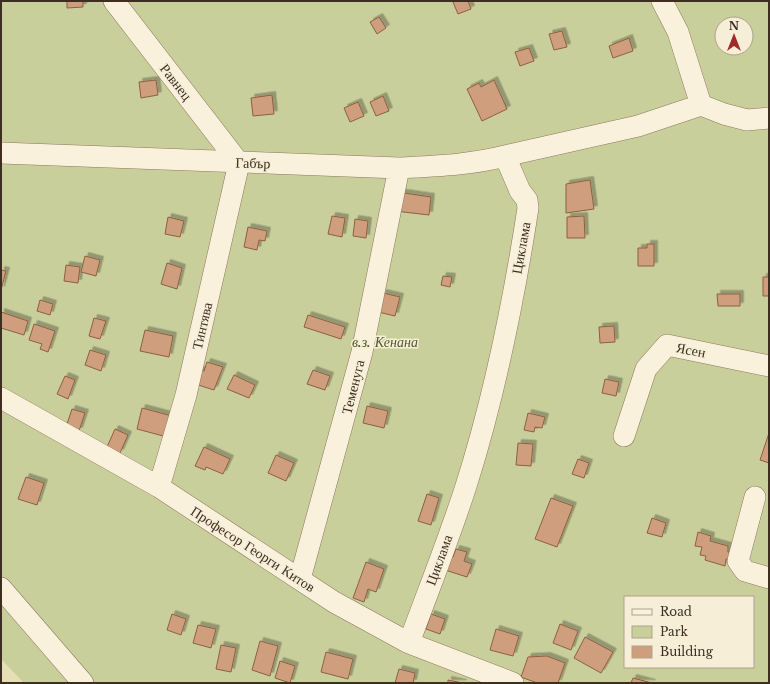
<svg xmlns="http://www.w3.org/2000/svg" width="770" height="684" font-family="'Libre Baskerville',serif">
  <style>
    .farmland { fill: #e6deb5 }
    .green { fill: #c9cf9b; fill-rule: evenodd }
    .building { fill: #cf9f7d; stroke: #8d5f41; filter: url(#shadow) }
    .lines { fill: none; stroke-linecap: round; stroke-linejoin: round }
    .minor-casing { stroke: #8d765c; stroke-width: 22 }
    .minor { stroke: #faf1dc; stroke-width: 21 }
    .labels { text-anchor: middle; stroke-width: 3; stroke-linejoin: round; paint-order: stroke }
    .street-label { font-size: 14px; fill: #3d2e20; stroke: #f7eed8 }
    .park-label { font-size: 14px; font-style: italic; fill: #4d5a26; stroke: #f7eed8 }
  </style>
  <defs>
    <filter id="shadow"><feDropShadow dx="3.5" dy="-3.5" stdDeviation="0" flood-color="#0004"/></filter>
  </defs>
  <rect width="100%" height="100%" fill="#f0e4c8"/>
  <path class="farmland" d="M1 652 33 683H1Z"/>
  <path class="green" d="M1 1H769V683H24L1 659ZM722 24H746V48H722ZM625 597H753V667H625Z"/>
  <path class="building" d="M67 1H83V7L67 8Z
    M456 1H468L471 9 458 14 453 2Z
    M379 17 386 28 377 34 370 22Z
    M562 31 567 47 554 50 549 34Z
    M629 38 633 51 613 58 609 46Z
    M529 48 534 61 520 66 515 52Z
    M156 80 158 95 141 98 139 82Z
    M494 80 507 109 482 121 467 89 479 83 481 87Z
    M272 95 274 114 253 116 251 98Z
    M383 96 389 111 376 116 370 102Z
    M358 102 364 116 350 122 344 108Z
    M590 180 594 209 566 213V184Z
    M397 192 431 197 429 215 395 211Z
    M332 216 345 218 342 237 328 234Z
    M584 216 585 238H567V217Z
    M168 217 184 221 180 237 165 234Z
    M355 219 368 221 366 238 353 236Z
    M248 227 267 231 265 241 259 240 257 250 244 247Z
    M647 244H654V266H638V248H647Z
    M85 256 100 260 96 276 81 272Z
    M167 263 182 268 177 289 161 284Z
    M66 265 80 267 78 283 64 281Z
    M1 270 6 271 1 290Z
    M443 276 452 277 450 287 441 285Z
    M763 277H769V296H763Z
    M383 293 400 297 395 316 378 312Z
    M717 294H740V306H718Z
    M40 300 53 304 50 315 37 311Z
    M1 312 28 321 24 335 1 328Z
    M308 315 345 327 341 339 304 327Z
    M94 318 106 321 100 339 89 336Z
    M34 324 55 331 48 352 40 349 42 344 29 340Z
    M614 326 615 342 600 343 599 327Z
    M145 330 173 336 169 357 140 351Z
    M90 350 106 355 101 371 85 365Z
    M207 362 223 367 214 390 195 384 199 370 204 371Z
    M313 370 330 376 325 390 307 384Z
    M234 375 255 385 249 398 227 389Z
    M65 376 75 380 68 399 57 394Z
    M605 379 619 382 616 396 602 393Z
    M367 406 388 411 384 428 363 423Z
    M142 408 172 416 167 437 137 429Z
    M72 409 85 413 79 431 66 427Z
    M528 413 545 417 542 428 535 427 534 432 524 430Z
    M115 429 128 435 120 453 107 447Z
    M769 433V463L760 460Z
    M518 443 533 444 531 466 516 465Z
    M204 447 230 459 223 474 206 467 205 470 195 466Z
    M276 455 294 463 286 481 268 473Z
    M578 459 589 463 584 478 572 474Z
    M26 477 44 483 37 505 18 499Z
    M427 494 439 498 431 525 418 521Z
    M551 498 573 506 557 547 535 539Z
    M652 518 666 523 662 537 647 533Z
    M698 532 711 536 710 541 728 546V552L733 553 731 560 726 559 725 566 705 560 706 556 700 555 702 547 695 546Z
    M456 549 467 552 464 561 472 564 467 577 445 570 450 556 453 557Z
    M366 562 384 569 376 592 368 589 364 602 353 598Z
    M172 614 186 619 181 635 167 630Z
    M431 614 445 619 440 634 426 629Z
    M560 624 578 631 571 650 553 643Z
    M198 625 216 629 211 648 193 643Z
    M496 629 519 636 513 656 490 650Z
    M585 637 613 652 601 673 574 658Z
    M260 641 278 646 270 676 252 670Z
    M221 645 236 648 231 672 216 669Z
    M326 652 353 659 348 679 321 672Z
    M547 656 565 663 558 683H537L521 677 528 657Z
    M280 661 295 666 290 683 275 678Z
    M399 669 415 673 413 683H395Z
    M633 678 652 683H631Z
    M448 680 463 683H448Z"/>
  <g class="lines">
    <g class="minor-casing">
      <path id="minor" d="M114 1 239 163 186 395 159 487
        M701 105 724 114 747 120 769 118
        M1 153 399 168C435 166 470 165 505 156
        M1 398 159 487 334 602 409 643 513 683
        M624 436 646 369 667 345 769 366
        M755 497 738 561 745 571 769 578
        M300 579 362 352 399 168
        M1 588 83 683
        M409 643C428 591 449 539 466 486 494 398 514 299 528 208L527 200 520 191 505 156 638 126 701 105 678 32 662 1"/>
    </g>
    <use href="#minor" class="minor"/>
  </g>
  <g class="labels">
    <g class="street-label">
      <text transform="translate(176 82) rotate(52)" y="5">Равнец</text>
      <text transform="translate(253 163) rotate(2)" y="5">Габър</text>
      <text transform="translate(521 248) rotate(-80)" y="5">Циклама</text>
      <text transform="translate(202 326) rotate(-77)" y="5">Тинтява</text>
      <text transform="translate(691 350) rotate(11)" y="5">Ясен</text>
      <text transform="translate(353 387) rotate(-76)" y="5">Теменуга</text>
      <text transform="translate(253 549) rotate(33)" y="5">Професор Георги Китов</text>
      <text transform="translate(439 560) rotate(-70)" y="5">Циклама</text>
    </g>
    <g class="park-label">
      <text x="385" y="347">в.з. Кенана</text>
    </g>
  </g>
  <rect width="770" height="684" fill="none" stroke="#3d2e20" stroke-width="4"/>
  <rect x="624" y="596" width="130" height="72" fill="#f7eed8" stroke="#ada18e"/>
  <rect x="632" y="609" width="20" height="6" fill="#faf1dc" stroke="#ada18e"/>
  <text x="660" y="616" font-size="12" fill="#3d2e20">Road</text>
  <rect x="632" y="626" width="20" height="12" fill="#c9cf9b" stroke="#ada18e"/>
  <text x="660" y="636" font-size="12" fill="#3d2e20">Park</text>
  <rect x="632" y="646" width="20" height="12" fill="#cf9f7d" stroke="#ada18e"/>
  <text x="660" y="656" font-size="12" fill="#3d2e20">Building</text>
  <g transform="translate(734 36)"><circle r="19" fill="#f7eed8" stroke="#ada18e"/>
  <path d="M0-3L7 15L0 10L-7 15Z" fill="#9e2a2b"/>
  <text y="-6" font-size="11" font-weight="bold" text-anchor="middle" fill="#3d2e20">N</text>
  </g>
</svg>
